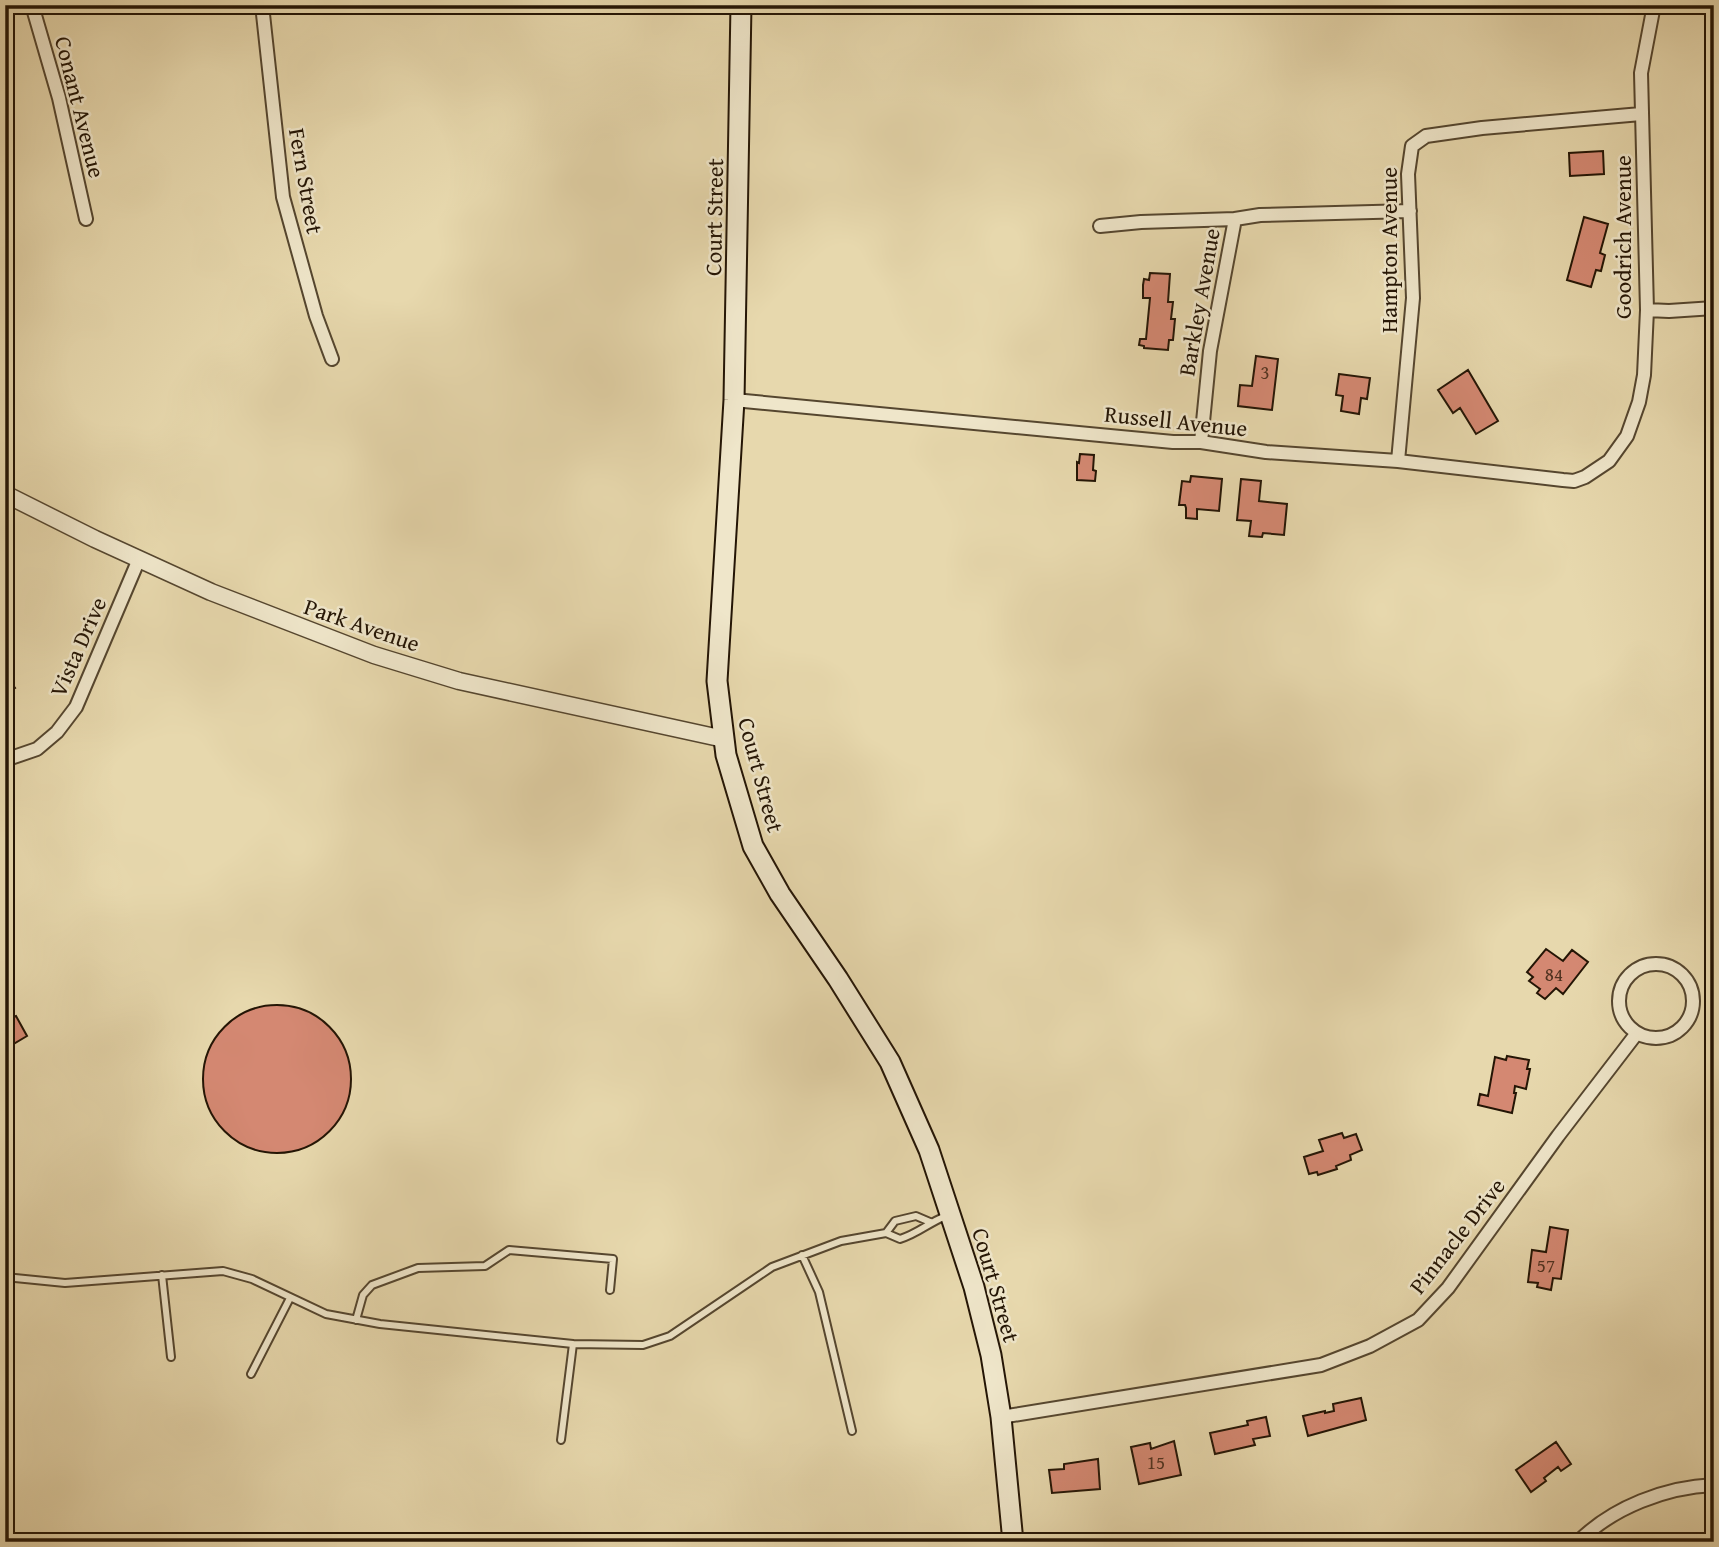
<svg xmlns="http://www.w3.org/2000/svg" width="1719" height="1547" font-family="'Gentium Book Plus',serif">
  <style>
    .building { fill: #d48872; stroke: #241505; stroke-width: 2 }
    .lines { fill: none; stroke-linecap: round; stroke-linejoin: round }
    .service-casing { stroke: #55462f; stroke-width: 10 }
    .minor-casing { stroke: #55462f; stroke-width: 16 }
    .tertiary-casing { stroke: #55462f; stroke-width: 19 }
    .secondary-casing { stroke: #241505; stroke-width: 23 }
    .service { stroke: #efe6ca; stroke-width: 6 }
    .minor { stroke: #efe6ca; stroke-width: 12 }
    .tertiary { stroke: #efe6ca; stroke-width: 16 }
    .secondary { stroke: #efe6ca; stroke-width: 19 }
    .labels { text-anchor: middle; stroke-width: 5; stroke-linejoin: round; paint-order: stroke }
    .number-label { font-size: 19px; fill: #503220 }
    .street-label { font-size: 23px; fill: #241505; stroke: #efe6ca }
  </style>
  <rect width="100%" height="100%" fill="#e7d8ad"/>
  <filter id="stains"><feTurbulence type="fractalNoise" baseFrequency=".00286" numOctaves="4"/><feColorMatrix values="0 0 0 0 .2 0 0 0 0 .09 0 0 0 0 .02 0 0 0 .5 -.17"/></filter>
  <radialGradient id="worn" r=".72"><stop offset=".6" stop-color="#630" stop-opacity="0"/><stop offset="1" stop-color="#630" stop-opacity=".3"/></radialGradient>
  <path class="building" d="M1603 151 1604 174 1570 176 1569 153Z
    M1584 217 1608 224 1600 253 1605 255 1601 271 1596 270 1591 287 1567 280Z
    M1150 273 1170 274 1168 302H1173L1171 319H1175L1173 340H1169L1168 350 1144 348V346L1139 345 1140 339H1146L1150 298H1143V285L1144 279 1149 280Z
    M1256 356 1278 359 1272 410 1238 406 1240 385 1252 386Z
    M1468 370 1498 421 1476 434 1460 408 1453 413 1438 390Z
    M1339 374 1370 378 1367 399 1361 398 1359 414 1341 411 1343 396 1336 395Z
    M1080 454 1094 455 1093 470 1096 471 1095 481 1077 480V462L1079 463Z
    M1191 476 1222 479 1219 511 1197 509V519L1186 518V508L1185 505H1179L1182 481 1190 482Z
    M1241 479 1261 481 1259 501 1287 504 1284 535 1263 533 1262 537 1249 536 1251 521 1237 520Z
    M5 674 15 688 5 694Z
    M1546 949 1563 961 1572 950 1588 962 1563 994 1556 988 1545 999 1537 993 1540 989 1529 981 1533 977 1527 972Z
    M5 998 13 1017 16 1016 27 1036 10 1046 5 1037Z
    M203 1079a74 74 0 1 1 148 0a74 74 0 1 1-148 0Z
    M1507 1056 1529 1060 1527 1069H1530L1526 1089 1515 1086 1514 1093H1516L1512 1113 1478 1105 1480 1094 1488 1096 1495 1057 1506 1060Z
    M1342 1133 1344 1138 1356 1134 1362 1150 1350 1155 1351 1160 1336 1166 1337 1169 1318 1175 1317 1172 1309 1174 1304 1157 1323 1151 1319 1140Z
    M1550 1227 1568 1230 1561 1279 1553 1278 1551 1290 1537 1287 1538 1283 1528 1282 1532 1250 1546 1252Z
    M1361 1398 1366 1420 1308 1436 1303 1416 1325 1411V1413L1334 1411 1333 1404Z
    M1266 1417 1270 1436 1253 1439 1255 1445 1215 1454 1210 1433 1248 1425 1247 1421Z
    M1174 1441 1181 1475 1139 1484 1131 1447 1150 1443 1151 1449Z
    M1556 1442 1571 1464 1561 1471 1558 1467 1544 1478 1546 1481 1531 1492 1516 1470Z
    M1098 1459 1100 1489 1052 1493 1049 1470 1064 1469V1464Z
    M1682 1534 1684 1542H1655V1540Z"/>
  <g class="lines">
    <g class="service-casing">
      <path id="service" d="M886 1233 895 1221 916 1216 930 1222
        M802 1255 819 1292 852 1431
        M162 1275 171 1357
        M5 1277 65 1283 223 1271 252 1279 326 1314 380 1324 573 1344 643 1345 670 1336 772 1267 841 1241 886 1233 900 1239C919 1233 928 1223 946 1216
        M356 1320 363 1295 372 1285 418 1268 485 1266 509 1250 613 1259 610 1290
        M251 1374 290 1298
        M561 1440 573 1344"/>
    </g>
    <g class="minor-casing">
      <path id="minor" d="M32 5 59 98 86 219
        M262 5 283 197 316 316 332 359
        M1100 226 1141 222 1235 219
        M1647 310 1669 311 1714 308
        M734 400 1173 442H1201L1266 452 1398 461 1563 480 1574 481 1585 477 1609 461 1627 436 1639 402 1644 375 1647 310 1641 73 1654 5
        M1201 442 1210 351 1235 219 1260 215 1410 211
        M1398 461 1413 298 1408 174 1412 146 1426 136 1482 128 1641 114
        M5 760 37 749 57 732 76 707 139 559
        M1619 1001a37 37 0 1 1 74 0a37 37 0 1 1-74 0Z
        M1001 1417 1321 1365 1370 1346 1418 1320 1448 1288 1558 1136 1637 1033
        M1578 1542C1613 1507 1666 1487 1714 1485"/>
    </g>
    <g class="tertiary-casing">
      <path id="tertiary" d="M5 494 95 539 211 592 374 655 459 681 724 739"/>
    </g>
    <g class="secondary-casing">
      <path id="secondary" d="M741 5 734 400 717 681 726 755 753 846 780 894 838 979 890 1062 929 1150 974 1287 991 1355 1001 1417 1013 1542"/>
    </g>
    <use href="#service" class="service"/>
    <use href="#minor" class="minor"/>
    <use href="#tertiary" class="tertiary"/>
    <use href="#secondary" class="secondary"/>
  </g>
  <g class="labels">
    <g class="number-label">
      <text x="1265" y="379">3</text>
      <text x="1554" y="981">84</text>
      <text x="1546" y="1272">57</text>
      <text x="1156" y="1469">15</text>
    </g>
    <g class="street-label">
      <text transform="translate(80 107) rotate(76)" y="8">Conant Avenue</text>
      <text transform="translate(306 181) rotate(80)" y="8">Fern Street</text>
      <text transform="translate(714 217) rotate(-89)" y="8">Court Street</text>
      <text transform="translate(1623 237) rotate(-90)" y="8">Goodrich Avenue</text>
      <text transform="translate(1389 250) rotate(-90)" y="8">Hampton Avenue</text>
      <text transform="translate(1199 302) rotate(-80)" y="8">Barkley Avenue</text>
      <text transform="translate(1176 421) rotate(6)" y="8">Russell Avenue</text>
      <text transform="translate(362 625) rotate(19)" y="8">Park Avenue</text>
      <text transform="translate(78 647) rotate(-66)" y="8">Vista Drive</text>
      <text transform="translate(761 775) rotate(75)" y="8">Court Street</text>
      <text transform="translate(1457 1236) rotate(-52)" y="8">Pinnacle Drive</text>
      <text transform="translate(996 1285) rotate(74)" y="8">Court Street</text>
    </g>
  </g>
  <rect width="1719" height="1547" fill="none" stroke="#e7d8ad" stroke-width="28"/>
  <rect x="7" y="7" width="1705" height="1533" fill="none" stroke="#241505" stroke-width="3.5"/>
  <rect x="14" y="14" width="1691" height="1519" fill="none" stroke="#241505" stroke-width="2"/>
  <rect width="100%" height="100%" filter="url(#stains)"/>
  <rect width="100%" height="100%" fill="url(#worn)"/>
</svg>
